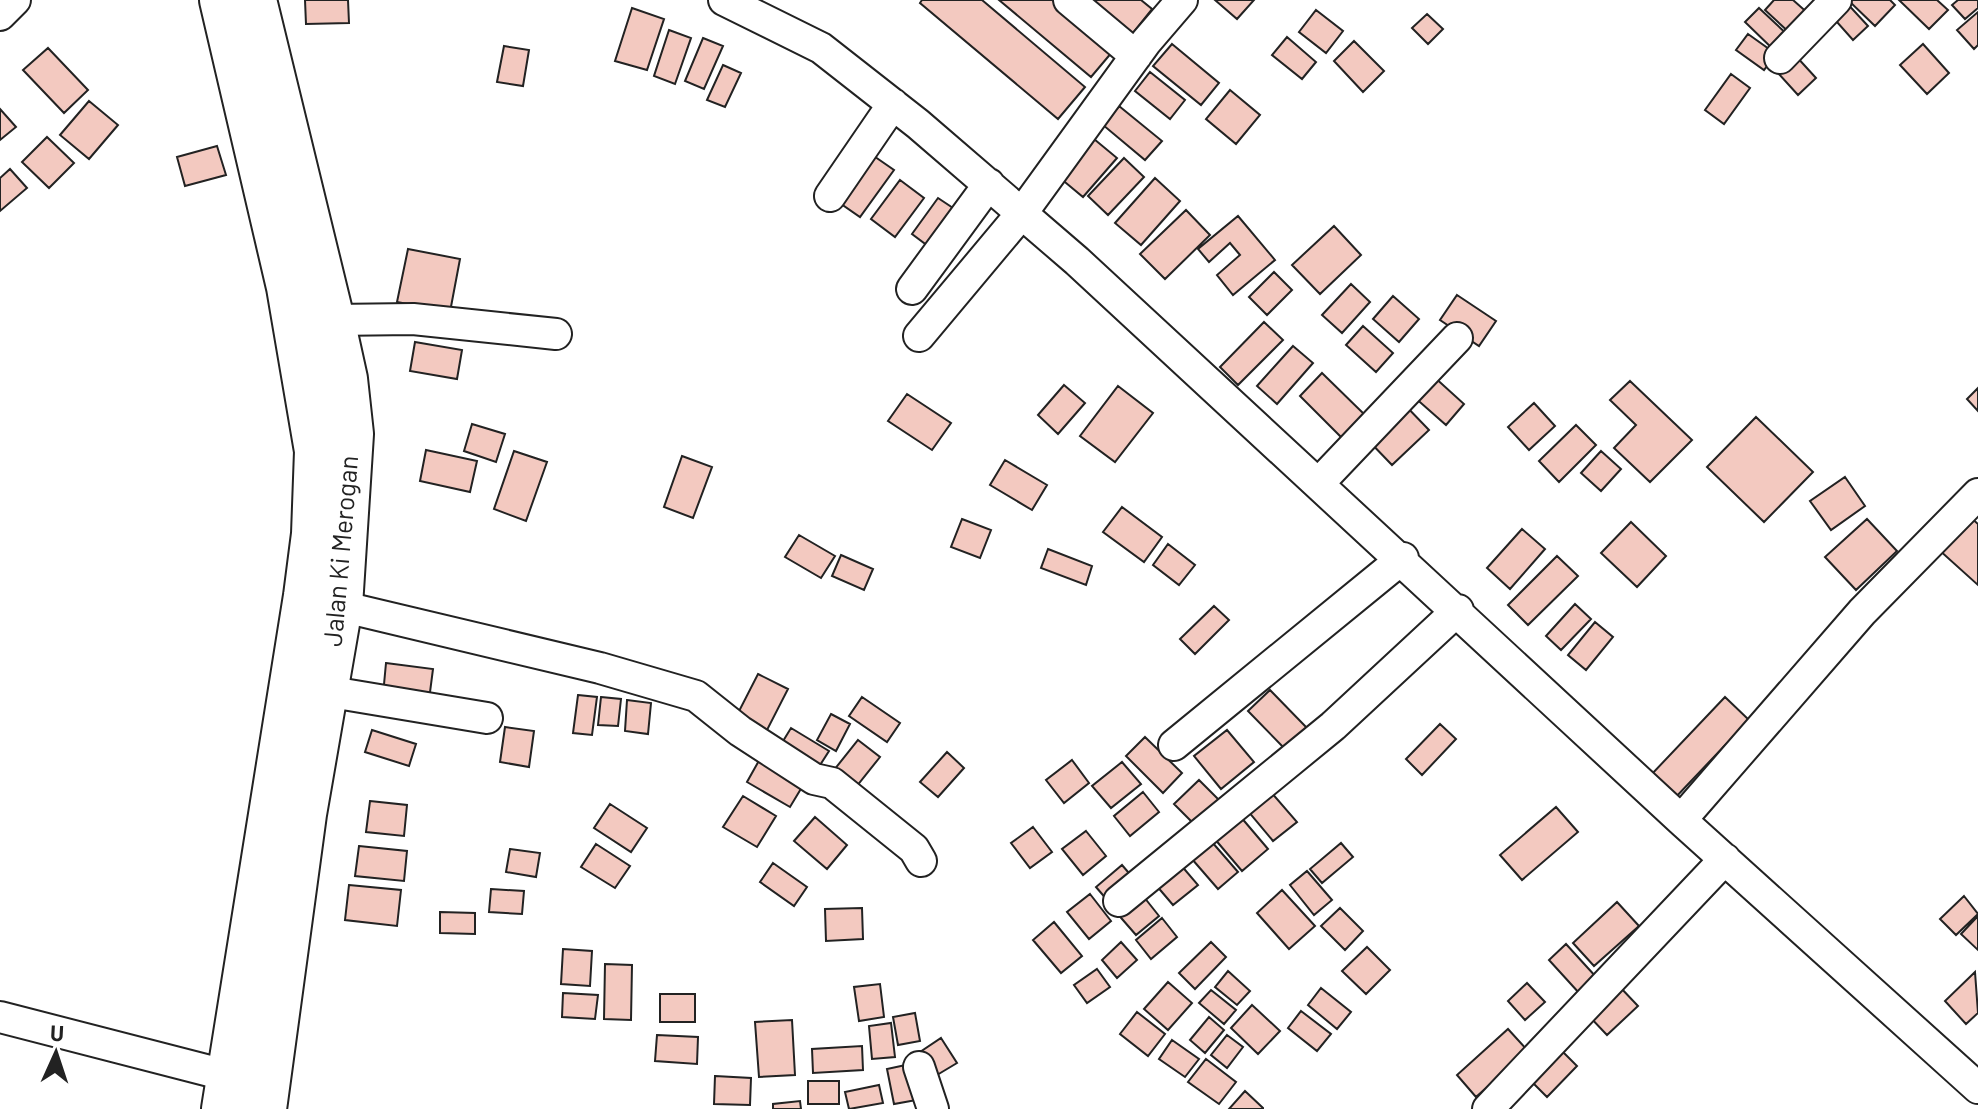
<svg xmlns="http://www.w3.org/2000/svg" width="1978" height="1109" font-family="Barlow,sans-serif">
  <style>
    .building { fill: #f3c9c0; stroke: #222; stroke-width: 2 }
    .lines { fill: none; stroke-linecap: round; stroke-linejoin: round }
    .minor-casing { stroke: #222; stroke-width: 34 }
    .highway-casing { stroke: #222; stroke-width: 48 }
    .minor { stroke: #fff; stroke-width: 30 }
    .highway { stroke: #fff; stroke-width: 44 }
    .labels { text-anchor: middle; stroke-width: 6; stroke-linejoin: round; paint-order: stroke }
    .street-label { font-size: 26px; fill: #222; stroke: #fff }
  </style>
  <rect width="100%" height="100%" fill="#fff"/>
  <path class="building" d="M305 0H348L349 23 306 24Z
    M922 0H982L1085 87 1058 119 920 3Z
    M999 0H1064L1118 45 1091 77Z
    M1081 0H1141L1152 9 1128 39Z
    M1215 0H1254L1237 19Z
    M1774 0H1793L1810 15 1792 35 1765 10Z
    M1844 0 1868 26 1853 40 1828 12Z
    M1848 0H1890L1895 5 1875 26Z
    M1899 0H1937L1948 10 1929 29Z
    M1958 0H1978V8L1965 19 1952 5Z
    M632 8 664 19 647 70 615 61Z
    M1759 8 1791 38 1777 53 1745 22Z
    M1316 10 1343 31 1326 53 1299 32Z
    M1978 12V45L1974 49 1957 30Z
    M1427 14 1443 29 1428 44 1412 28Z
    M669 30 691 38 675 84 654 76Z
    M1748 34 1776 54 1764 70 1736 50Z
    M1287 37 1316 62 1302 79 1272 55Z
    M703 38 723 46 704 89 685 81Z
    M1354 41 1384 71 1363 92 1334 61Z
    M1172 44 1219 83 1201 105 1153 66Z
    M1923 44 1949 73 1927 94 1900 65Z
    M504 46 529 50 523 86 497 82Z
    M48 48 88 90 64 113 23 70Z
    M1795 55 1816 78 1798 95 1777 72Z
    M723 65 741 73 725 107 707 100Z
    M1150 72 1185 100 1170 119 1135 91Z
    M1731 74 1750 88 1724 124 1705 110Z
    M1230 90 1260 115 1236 144 1206 119Z
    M89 101 118 125 89 159 60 135Z
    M1119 106 1162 141 1145 160 1103 125Z
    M0 109 16 127 0 140Z
    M47 137 74 163 49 188 22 162Z
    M1094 139 1117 158 1083 197 1060 178Z
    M217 146 226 175 185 186 177 157Z
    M868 152 894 170 860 217 834 199Z
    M1124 158 1144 177 1108 215 1088 196Z
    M10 169 27 188 0 211V178Z
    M1155 178 1180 201 1141 245 1115 223Z
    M900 180 924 198 895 237 871 219Z
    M938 198 959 212 932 249 912 234Z
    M1186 210 1210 235 1165 279 1140 254Z
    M1238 216 1275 260 1233 295 1217 275 1240 255 1230 243 1209 262 1198 249Z
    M1334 226 1361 255 1320 294 1292 265Z
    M408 249 460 259 450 312 397 302Z
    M1274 272 1292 290 1267 315 1249 297Z
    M1351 284 1370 302 1342 333 1322 315Z
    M1457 295 1496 321 1479 346 1440 320Z
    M1393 296 1419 319 1399 342 1373 319Z
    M1264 322 1283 340 1238 385 1220 367Z
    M1363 326 1393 353 1376 372 1346 345Z
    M415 342 462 350 457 379 410 371Z
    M1293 346 1313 363 1277 404 1257 386Z
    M1322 373 1365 415 1342 438 1300 396Z
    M1432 375 1464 404 1446 425 1413 396Z
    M1630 381 1692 440 1650 482 1614 448 1636 425 1610 400Z
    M1064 385 1085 403 1058 434 1038 415Z
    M1118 386 1153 413 1115 462 1080 436Z
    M1978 388V411L1967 399Z
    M907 394 951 423 932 450 888 421Z
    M1402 402 1429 430 1392 465 1365 437Z
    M1534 403 1555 426 1529 450 1508 427Z
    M1756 417 1813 472 1764 522 1707 467Z
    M472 424 505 434 496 462 464 451Z
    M1576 425 1596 445 1559 482 1539 461Z
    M426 450 477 461 470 492 420 481Z
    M514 451 547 462 526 521 494 509Z
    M1601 451 1621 469 1601 491 1581 473Z
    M682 456 712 467 693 518 664 507Z
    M1005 460 1047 485 1032 510 990 485Z
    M1845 477 1865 506 1831 530 1810 501Z
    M1122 507 1162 537 1144 562 1103 532Z
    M1969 516 1978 524V585L1938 549Z
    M962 519 991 530 980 558 951 547Z
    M1867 519 1897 551 1856 590 1825 557Z
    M1631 522 1666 556 1637 587 1601 553Z
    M1522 529 1545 549 1510 589 1487 568Z
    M799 535 835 556 821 578 785 557Z
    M1168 544 1195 565 1179 585 1153 565Z
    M1048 549 1092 566 1086 585 1041 568Z
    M841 555 873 569 864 590 832 576Z
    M1557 556 1578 576 1528 625 1508 605Z
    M1575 604 1591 619 1561 650 1546 636Z
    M1214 606 1229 620 1195 654 1180 639Z
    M1595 622 1613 637 1586 670 1568 655Z
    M386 663 433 669 429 700 383 695Z
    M758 674 788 689 766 732 736 717Z
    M1270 690 1307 728 1285 749 1248 711Z
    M578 695 597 697 592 735 573 733Z
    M601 697 621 699 618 726 598 725Z
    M862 697 900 723 887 742 849 716Z
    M1725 697 1749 720 1674 799 1650 776Z
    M627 700 651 703 648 734 625 731Z
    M831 714 850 724 836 751 817 740Z
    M1440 724 1456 739 1422 775 1406 759Z
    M505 727 534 731 529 767 500 762Z
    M791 728 829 751 815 773 777 751Z
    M372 730 416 744 409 766 365 752Z
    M1227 730 1254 762 1221 789 1194 756Z
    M1145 737 1182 773 1163 793 1126 756Z
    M858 740 880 757 852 792 830 775Z
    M947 752 964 768 938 797 920 782Z
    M761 757 805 782 790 807 747 782Z
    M1072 760 1089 783 1064 803 1046 780Z
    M1122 762 1141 784 1111 808 1092 786Z
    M1199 780 1219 800 1194 824 1174 804Z
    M1270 791 1297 822 1273 841 1247 810Z
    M1143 792 1159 812 1130 836 1114 816Z
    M743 796 776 816 757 847 723 827Z
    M370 801 407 805 404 836 366 832Z
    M610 804 647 828 631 852 594 828Z
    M1556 807 1578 832 1522 880 1500 855Z
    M1234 809 1268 849 1242 871 1208 831Z
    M815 817 847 845 827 869 794 841Z
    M1033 827 1052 852 1030 868 1011 843Z
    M1086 831 1106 856 1083 875 1062 849Z
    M1205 834 1238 872 1218 889 1185 851Z
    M1341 843 1353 857 1322 883 1310 869Z
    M596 844 630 866 615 888 581 867Z
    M359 846 407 851 404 881 355 876Z
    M510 849 540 853 536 877 506 872Z
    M1174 857 1198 885 1173 905 1150 878Z
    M773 863 807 887 794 906 760 882Z
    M1122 865 1134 879 1108 901 1096 887Z
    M1307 871 1332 900 1314 915 1290 885Z
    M349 885 401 890 397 926 345 920Z
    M491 889 524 891 522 914 489 912Z
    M1282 890 1315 926 1289 949 1257 913Z
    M1140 892 1159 916 1136 935 1116 912Z
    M1090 894 1111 921 1089 939 1067 912Z
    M1964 896 1978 914 1956 935 1940 919Z
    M1617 902 1639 926 1594 966 1573 943Z
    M862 908 863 939 826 941 825 909Z
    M1340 908 1363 931 1345 950 1321 926Z
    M440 912 475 913V934L440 933Z
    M1978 916V950L1961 934Z
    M1162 918 1177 937 1151 959 1136 940Z
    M1054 922 1082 956 1061 973 1033 940Z
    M1121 942 1137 960 1117 978 1102 960Z
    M1211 942 1226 957 1195 989 1179 973Z
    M1566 944 1597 978 1580 994 1549 960Z
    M1367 947 1390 970 1366 994 1342 971Z
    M563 949 592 951 590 986 561 984Z
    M605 964 632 965 631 1020 604 1019Z
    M1097 969 1110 987 1087 1003 1074 985Z
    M1228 971 1250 991 1237 1005 1215 987Z
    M1975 972 1978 1013 1966 1024 1945 1001Z
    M1168 982 1192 1003 1168 1030 1144 1009Z
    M1527 983 1545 1002 1525 1020 1508 1001Z
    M880 984 884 1017 859 1021 854 987Z
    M1619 986 1638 1006 1607 1035 1588 1015Z
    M1321 988 1351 1012 1337 1029 1308 1005Z
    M1211 990 1236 1010 1224 1024 1199 1003Z
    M563 993 598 995 595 1019 562 1017Z
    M660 994H695V1022H660Z
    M1252 1005 1280 1031 1258 1054 1231 1028Z
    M1301 1011 1331 1034 1317 1051 1288 1028Z
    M1137 1012 1165 1034 1148 1056 1120 1034Z
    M915 1013 920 1041 898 1045 893 1017Z
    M1209 1017 1224 1030 1205 1053 1190 1040Z
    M792 1020 795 1075 759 1077 755 1022Z
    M891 1023 895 1057 872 1059 869 1026Z
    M1508 1029 1528 1051 1476 1097 1457 1075Z
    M657 1035 698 1037 697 1064 655 1061Z
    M1227 1035 1243 1047 1227 1068 1211 1055Z
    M941 1038 957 1063 932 1078 917 1054Z
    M1172 1040 1199 1059 1185 1077 1159 1059Z
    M862 1046 863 1070 813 1073 812 1049Z
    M1558 1047 1577 1066 1547 1097 1528 1078Z
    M1206 1059 1236 1082 1219 1104 1188 1082Z
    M915 1063 922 1099 894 1104 887 1069Z
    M715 1076 751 1078 750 1105 714 1104Z
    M808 1081H839V1104H808Z
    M879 1085 883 1103 849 1109 845 1092Z
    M1245 1091 1263 1108V1109H1229Z
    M800 1101 801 1109H773V1104Z"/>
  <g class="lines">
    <g class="minor-casing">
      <path id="minor" d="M724 0 821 48 918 124 1077 261 1681 820 1978 1088
        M1069 0 1136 56
        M0 15 15 0
        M1780 58 1836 0
        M830 196 893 104
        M912 289 989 184
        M332 320 413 319 556 334
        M919 336 1022 213 1146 42 1182 0
        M1319 483 1457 338
        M340 606 600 668 696 696 740 731 814 779 832 783 914 849 921 861
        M325 691 487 718
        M1174 745 1403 558
        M1681 820 1862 612 1978 494
        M1119 901 1333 726 1458 610
        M0 1017 229 1076
        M919 1067 933 1109
        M1488 1109 1725 859"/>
    </g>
    <g class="highway-casing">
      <path id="highway" d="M222 0 289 287 317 451 314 534 306 596 224 1109
        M254 0 332 320 345 379 351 434 340 606 304 814 264 1109"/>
    </g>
    <use href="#minor" class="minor"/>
    <use href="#highway" class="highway"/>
  </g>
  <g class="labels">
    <g class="street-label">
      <text transform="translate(341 551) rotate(-85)" y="9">Jalan Ki Merogan</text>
    </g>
  </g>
  <g transform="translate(56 1053) rotate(3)" stroke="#ffffff" stroke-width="6" paint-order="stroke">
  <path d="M0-6L14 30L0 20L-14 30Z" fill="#222222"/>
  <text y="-12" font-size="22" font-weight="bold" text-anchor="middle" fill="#222222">U</text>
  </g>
</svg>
